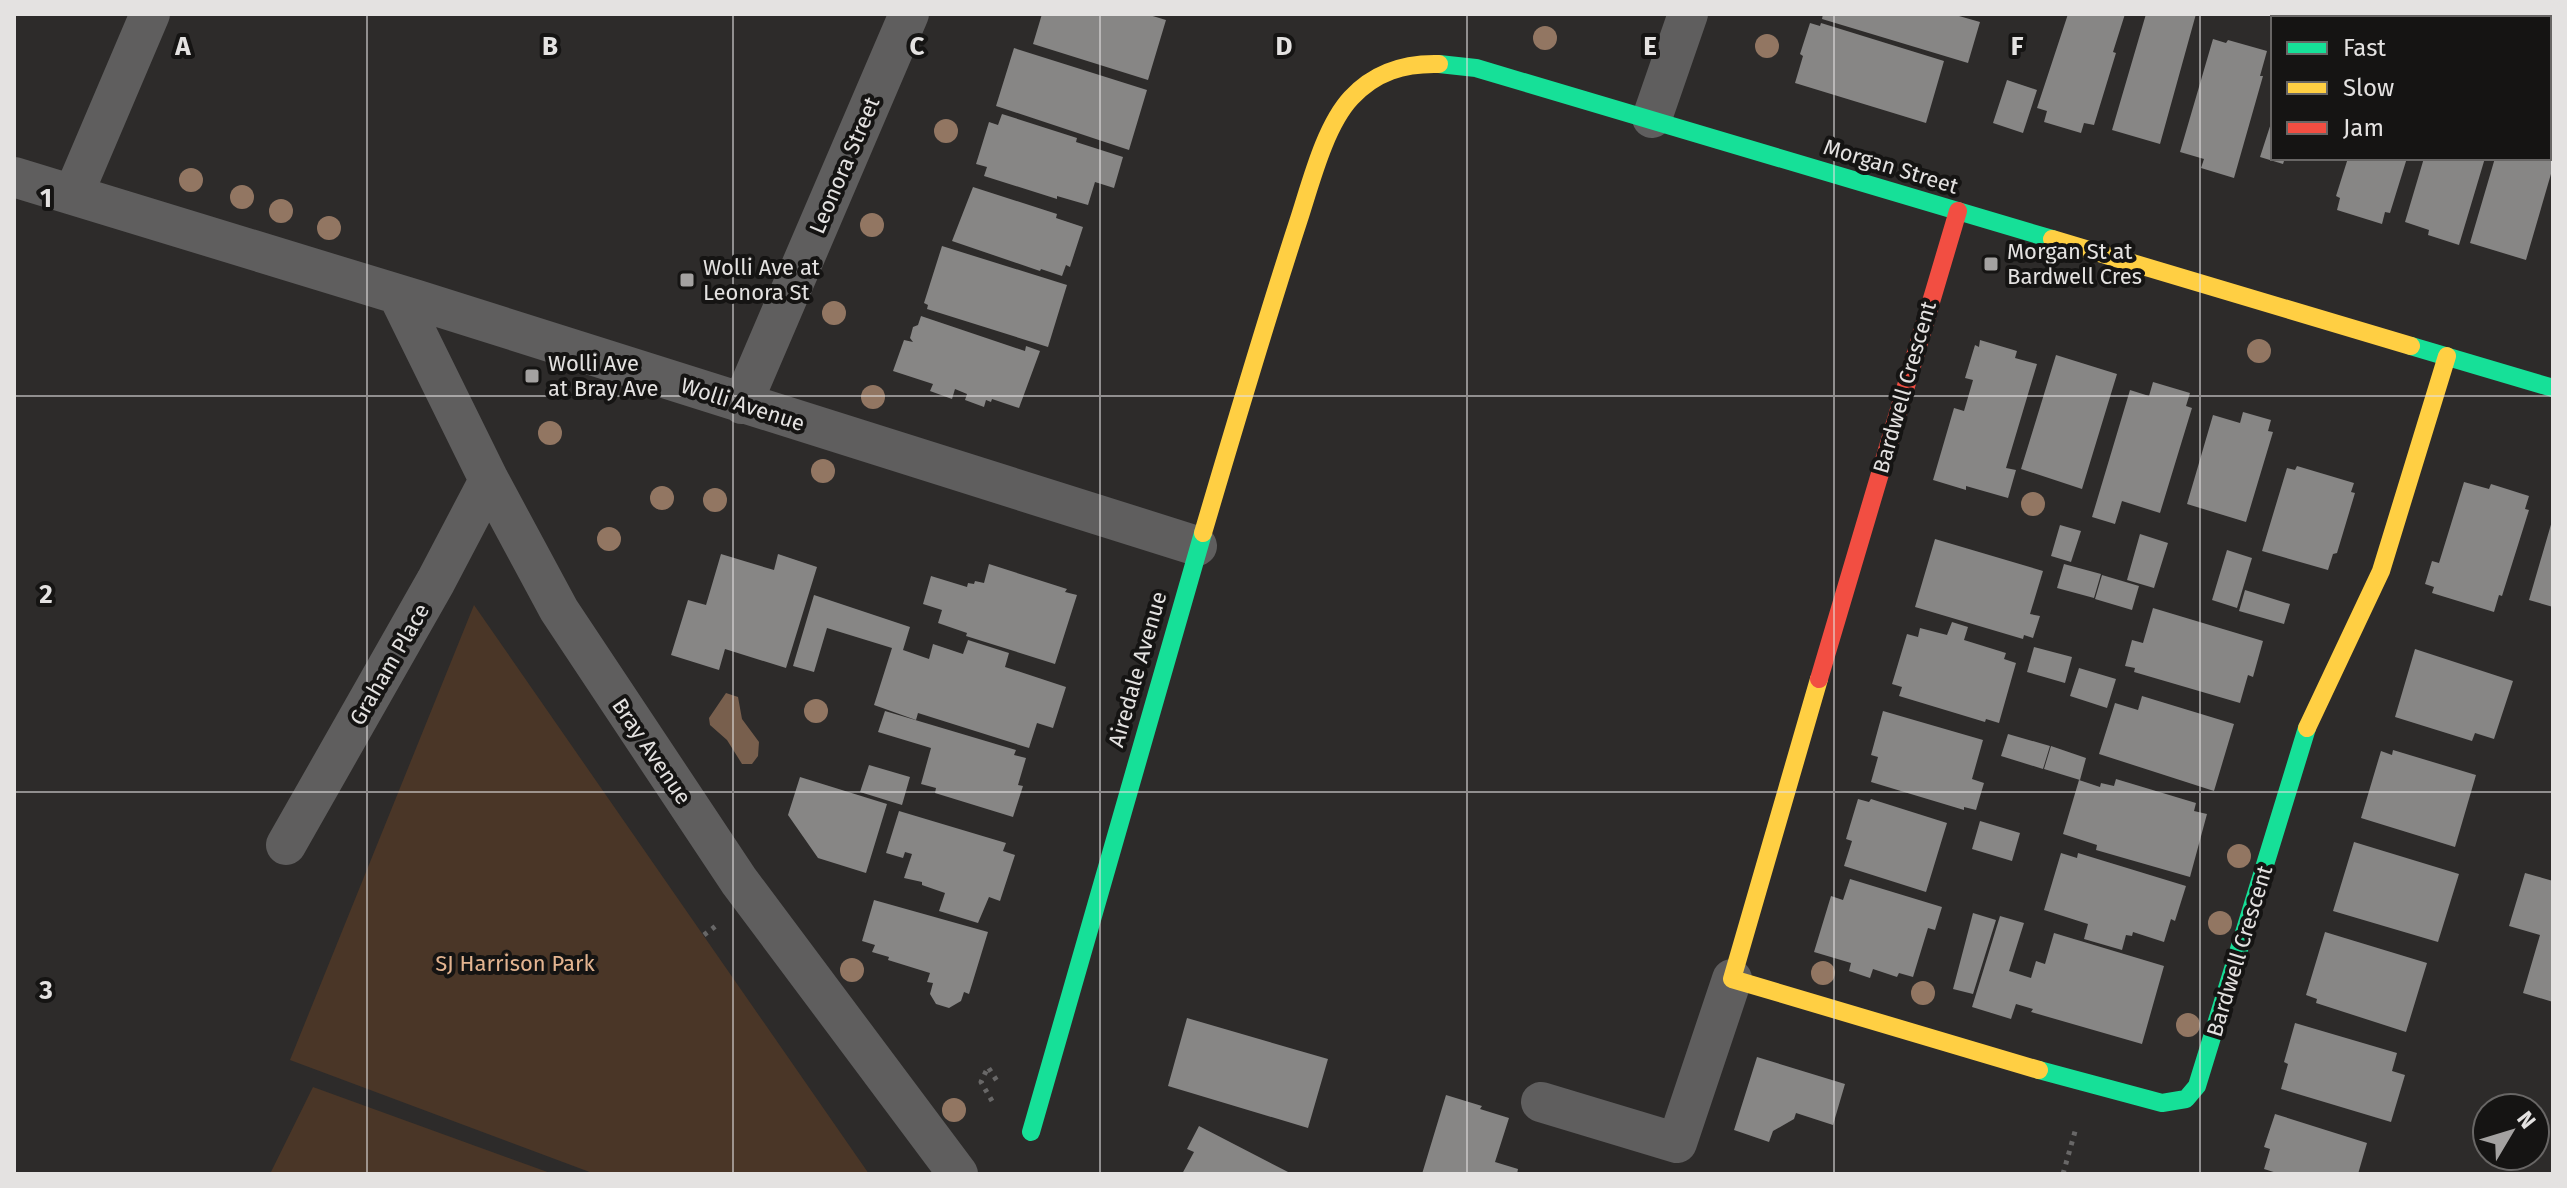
<svg xmlns="http://www.w3.org/2000/svg" width="2567" height="1188" font-family="'Fira Sans',sans-serif">
  <style>
    .green { fill: #4a3627 }
    .water { fill: #785f4d }
    .building { fill: #878685 }
    .lines { fill: none; stroke-linecap: round; stroke-linejoin: round }
    .path { stroke: #686767; stroke-width: 5; stroke-dasharray: 4 6; stroke-linecap: butt }
    .street { stroke: #5f5e5e; stroke-width: 40 }
    .fast { stroke: #16e098; stroke-width: 18 }
    .slow { stroke: #ffcf43; stroke-width: 18 }
    .jam { stroke: #f24e42; stroke-width: 18 }
    .tree { fill: #927662 }
    .grid { fill: none; stroke: #e4e2e1; stroke-width: 2; stroke-opacity: 0.55 }
    .poi-dot { fill: #a4a2a1; stroke: #151413; stroke-width: 3 }
    .labels { text-anchor: middle; stroke-width: 8; stroke-linejoin: round; paint-order: stroke }
    .street-label { font-size: 22px; fill: #e4e2e1; stroke: #151413 }
    .poi-label { font-size: 22px; fill: #e4e2e1; stroke: #151413; text-anchor: start }
    .park-label { font-size: 22px; fill: #e4b490; stroke: #151413 }
    .grid-label { font-size: 26px; text-anchor: middle; font-weight: bold; fill: #e4e2e1; stroke: #151413; stroke-width: 8; stroke-linejoin: round; paint-order: stroke }
  </style>
  <rect width="100%" height="100%" fill="#2d2b2a"/>
  <path class="green" d="M474 605 869 1174H595L290 1060Z
    M313 1087 553 1174H270Z"/>
  <path class="water" d="M726 693 738 697 742 719 759 742 758 756 752 764H742L727 740 710 725 709 718Z"/>
  <path class="building" d="M1042 14H1146L1166 20 1148 80 1033 44Z
    M1823 14H1960L1959 16 1980 22 1968 63 1822 19Z
    M2068 14H2125L2113 52 2116 53 2094 125 2084 123 2081 133 2044 122 2047 111 2037 108Z
    M2146 14H2196L2160 144 2112 130Z
    M2308 14H2371L2369 18H2307Z
    M1810 23 1820 26 1821 23 1944 61 1926 123 1795 83 1803 56 1800 54Z
    M2213 39 2226 43 2228 40 2267 51 2260 76H2263L2234 178 2201 168 2204 159 2180 152Z
    M1014 48 1147 90 1129 150 996 106Z
    M2007 80 2037 90 2023 133 1993 123Z
    M2549 109 2553 110V167L2526 260 2470 243 2495 158H2549Z
    M1002 114 1077 138 1076 142 1123 157 1114 188 1095 182 1088 205 1057 196V199L984 176 987 167 976 164 989 122 998 125Z
    M2273 117V158H2285L2283 164 2260 157Z
    M2348 158H2407L2390 213 2385 212 2382 224 2337 210 2340 198 2336 196Z
    M2424 158H2485L2459 245 2428 235 2429 230 2405 222Z
    M973 187 1057 214 1056 218 1083 227 1070 267 1066 265 1062 276 1041 269 1040 271 952 241Z
    M942 246 1067 285 1048 347 927 309 928 305 924 303Z
    M921 316 1025 351 1026 346 1040 351 1019 408 992 399 991 402 986 400 984 407 965 400 967 394 955 389 952 399 930 391 933 384 893 371 904 340 913 342 910 338 913 327 918 325Z
    M1980 340 2017 351 2015 358 2037 364 2006 468 2016 470 2008 498 1966 486V490L1933 480 1954 408 1964 411 1973 380 1965 378 1975 345 1979 347Z
    M2056 355 2117 374 2082 489 2021 469Z
    M2153 382 2190 393 2186 406 2192 408 2160 513 2122 501 2115 524 2092 517 2130 390 2149 396Z
    M2243 412 2271 420 2268 431 2273 432 2246 522 2187 504 2213 415 2240 423Z
    M2297 466 2354 483 2351 492 2355 493 2337 553 2333 554 2328 570 2262 551 2287 468 2295 470Z
    M2464 482 2489 489 2491 484 2529 496 2525 509 2529 510 2502 596 2499 595 2494 612 2432 593 2434 587 2425 584 2432 561 2439 563Z
    M2552 521H2553V607L2529 600Z
    M2060 525 2081 531 2071 562 2051 556Z
    M2140 534 2168 543 2154 588 2127 580Z
    M1935 539 2043 571 2030 614 2040 616 2033 638 2024 635 2023 639 1915 607Z
    M2227 550 2252 558 2237 608 2212 600Z
    M721 554 774 570 778 554 817 567 786 668 725 649 719 670 671 655 688 600 706 605Z
    M989 564 1067 589 1065 592 1077 595 1055 664 966 636 967 633 938 623 942 610 923 604 931 576 967 587 968 583 974 584 975 581 984 583Z
    M2064 564 2101 574 2094 598 2057 588Z
    M2102 575 2139 586 2132 610 2095 599Z
    M2245 590 2290 604 2284 624 2239 611Z
    M814 595 910 627 903 650 929 659 933 644 963 654 968 640 1009 653 1005 667 1066 687 1053 728 1037 723 1029 748 918 713 916 720 874 705 892 648 827 628 814 672 793 666Z
    M2153 608 2263 641 2253 677 2248 675 2240 703 2134 672 2135 668 2125 666 2132 640 2143 643Z
    M1952 622 1968 627 1964 640 2006 653 2004 659 2016 663 1999 723 1986 719 1985 722 1899 696 1902 687 1892 684 1907 634 1918 637 1920 628 1947 635Z
    M2034 647 2072 657 2065 683 2027 672Z
    M2415 649 2513 681 2494 739 2475 733 2472 741 2395 717Z
    M2079 668 2116 679 2107 708 2070 696Z
    M2142 696 2234 724 2214 791 2099 754 2115 703 2138 710Z
    M885 711 1016 750 1014 755 1026 758 1018 785 1023 786 1013 817 935 793 936 788 921 784 931 748 878 732Z
    M1883 711 1983 740 1972 779 1984 783 1976 810 1964 807V810L1871 782 1878 757 1871 755Z
    M2008 734 2050 746 2043 769 2001 756Z
    M2051 746 2086 758 2080 780 2044 769Z
    M2393 750 2476 775 2455 847 2361 818 2381 751 2392 755Z
    M869 765 910 777 902 805 860 792Z
    M800 777 887 804 866 873 818 858 788 815Z
    M2116 779 2196 803 2194 811 2207 814 2190 877 2096 850 2097 845 2063 834 2079 780 2100 787 2101 783 2114 786Z
    M1858 799 1869 802 1871 799 1947 823 1926 892 1844 866 1852 841 1846 839Z
    M899 811 1006 843 1003 851 1015 855 1000 901 989 897 978 923 939 911 945 893 922 885V882L904 878 912 854 905 852 903 858 886 853Z
    M1980 821 2020 833 2012 861 1972 849Z
    M2354 842 2459 874 2438 942 2333 911Z
    M2061 853 2077 858 2078 853 2186 886 2175 921 2171 919 2164 942 2133 932 2132 936 2126 935 2122 950 2084 939 2088 924 2044 910Z
    M2525 873 2553 881V1002L2523 993 2540 935 2509 926Z
    M1850 879 1942 907 1935 930 1928 928 1913 977 1899 973 1897 977 1873 969 1870 978 1849 971 1851 963 1814 952 1831 896 1843 900Z
    M874 900 988 932 969 994 964 992 961 1001 949 1008 936 1004 930 994 933 983 927 982 930 973 888 960 889 957 872 952 875 945 862 941Z
    M1973 913 1996 920 1973 994 1953 989Z
    M2000 916 2024 923 2009 971 2031 978 2036 961 2045 964 2054 933 2164 966 2142 1044 2031 1012 2033 1009 2016 1004 2011 1019 1972 1007Z
    M2325 932 2427 963 2406 1032 2316 1003 2317 999 2306 995Z
    M1187 1018 1328 1059 1308 1128 1168 1086Z
    M2295 1023 2397 1053 2392 1071 2405 1075 2391 1122 2281 1089 2288 1064 2284 1062Z
    M1757 1057 1845 1084 1833 1125 1796 1113 1794 1119 1773 1131 1769 1142 1734 1130Z
    M1446 1095 1482 1106 1480 1109 1509 1118 1495 1162 1518 1169 1517 1174H1422Z
    M2275 1114 2367 1143 2358 1174H2280L2264 1169 2270 1149 2264 1147Z
    M1199 1126 1292 1174H1182L1194 1152 1187 1149Z"/>
  <g class="lines">
    <path class="path" d="M704 935 717 925
      M992 1101 981 1082 988 1067 997 1081
      M2063 1174 2076 1128"/>
    <path class="street" d="M1652 118 1688 14
      M14 177 417 300 1197 546
      M73 195 150 14
      M398 295 489 480 559 610 739 881 958 1174
      M742 404 909 14
      M286 845 436 581 489 480
      M1541 1102 1677 1143 1732 979"/>
    <path class="fast" d="M1439 64 1476 68 2052 239
      M2411 346 2553 388
      M2039 1070 2162 1103 2186 1099 2197 1086 2307 728
      M1031 1132 1203 533"/>
    <path class="slow" d="M2052 239 2411 346
      M1203 533C1234 428 1265 323 1299 219 1311 182 1325 126 1351 98 1375 72 1404 63 1439 64
      M1819 679 1732 979 2039 1070
      M2307 728 2381 571 2447 356"/>
    <path class="jam" d="M1819 679 1958 211"/>
  </g>
  <g class="tree">
    <circle cx="1545" cy="38" r="12"/>
    <circle cx="1767" cy="46" r="12"/>
    <circle cx="946" cy="131" r="12"/>
    <circle cx="191" cy="180" r="12"/>
    <circle cx="242" cy="197" r="12"/>
    <circle cx="281" cy="211" r="12"/>
    <circle cx="872" cy="225" r="12"/>
    <circle cx="329" cy="228" r="12"/>
    <circle cx="834" cy="313" r="12"/>
    <circle cx="2259" cy="351" r="12"/>
    <circle cx="873" cy="397" r="12"/>
    <circle cx="550" cy="433" r="12"/>
    <circle cx="823" cy="471" r="12"/>
    <circle cx="662" cy="498" r="12"/>
    <circle cx="715" cy="500" r="12"/>
    <circle cx="2033" cy="504" r="12"/>
    <circle cx="609" cy="539" r="12"/>
    <circle cx="816" cy="711" r="12"/>
    <circle cx="2239" cy="856" r="12"/>
    <circle cx="2220" cy="923" r="12"/>
    <circle cx="852" cy="970" r="12"/>
    <circle cx="1823" cy="973" r="12"/>
    <circle cx="1923" cy="993" r="12"/>
    <circle cx="2188" cy="1025" r="12"/>
    <circle cx="954" cy="1110" r="12"/>
  </g>
  <path class="grid" d="M367 14V1174M733 14V1174M1100 14V1174M1467 14V1174M1834 14V1174M2200 14V1174M14 396H2553M14 792H2553"/>
  <g class="poi-dot">
    <rect x="1983" y="256" width="16" height="16" rx="4"/>
    <rect x="679" y="272" width="16" height="16" rx="4"/>
    <rect x="524" y="368" width="16" height="16" rx="4"/>
  </g>
  <g class="labels">
    <g class="street-label">
      <text transform="translate(844 165) rotate(-67)" y="8">Leonora Street</text>
      <text transform="translate(1891 166) rotate(17)" y="8">Morgan Street</text>
      <text transform="translate(1904 387) rotate(-74)" y="8">Bardwell Crescent</text>
      <text transform="translate(743 404) rotate(18)" y="8">Wolli Avenue</text>
      <text transform="translate(389 664) rotate(-60)" y="8">Graham Place</text>
      <text transform="translate(1137 669) rotate(-74)" y="8">Airedale Avenue</text>
      <text transform="translate(652 751) rotate(56)" y="8">Bray Avenue</text>
      <text transform="translate(2239 951) rotate(-73)" y="8">Bardwell Crescent</text>
    </g>
    <g class="poi-label">
      <text x="2007" y="259">Morgan St at<tspan x="2007" dy="25">Bardwell Cres</tspan></text>
      <text x="703" y="275">Wolli Ave at<tspan x="703" dy="25">Leonora St</tspan></text>
      <text x="548" y="371">Wolli Ave<tspan x="548" dy="25">at Bray Ave</tspan></text>
    </g>
    <g class="park-label">
      <text x="515" y="971">SJ Harrison Park</text>
    </g>
  </g>
  <g class="grid-label">
    <text x="183" y="55">A</text>
    <text x="550" y="55">B</text>
    <text x="917" y="55">C</text>
    <text x="1284" y="55">D</text>
    <text x="1650" y="55">E</text>
    <text x="2017" y="55">F</text>
    <text x="46" y="207">1</text>
    <text x="46" y="603">2</text>
    <text x="46" y="999">3</text>
  </g>
  <rect width="2567" height="1188" fill="none" stroke="#e4e2e1" stroke-width="32"/>
  <rect x="2271" y="16" width="280" height="144" fill="#151413" stroke="#686665" stroke-width="2"/>
  <rect x="2287" y="42" width="40" height="12" fill="#16e098" stroke="#686665" stroke-width="2"/>
  <text x="2343" y="56" font-size="24" fill="#e4e2e1">Fast</text>
  <rect x="2287" y="82" width="40" height="12" fill="#ffcf43" stroke="#686665" stroke-width="2"/>
  <text x="2343" y="96" font-size="24" fill="#e4e2e1">Slow</text>
  <rect x="2287" y="122" width="40" height="12" fill="#f24e42" stroke="#686665" stroke-width="2"/>
  <text x="2343" y="136" font-size="24" fill="#e4e2e1">Jam</text>
  <g transform="translate(2511 1132) rotate(52)"><circle r="38" fill="#151413" stroke="#686665" stroke-width="2"/>
  <path d="M0-6L14 30L0 20L-14 30Z" fill="#a4a2a1"/>
  <text y="-12" font-size="22" font-weight="bold" text-anchor="middle" fill="#e4e2e1">N</text>
  </g>
</svg>
